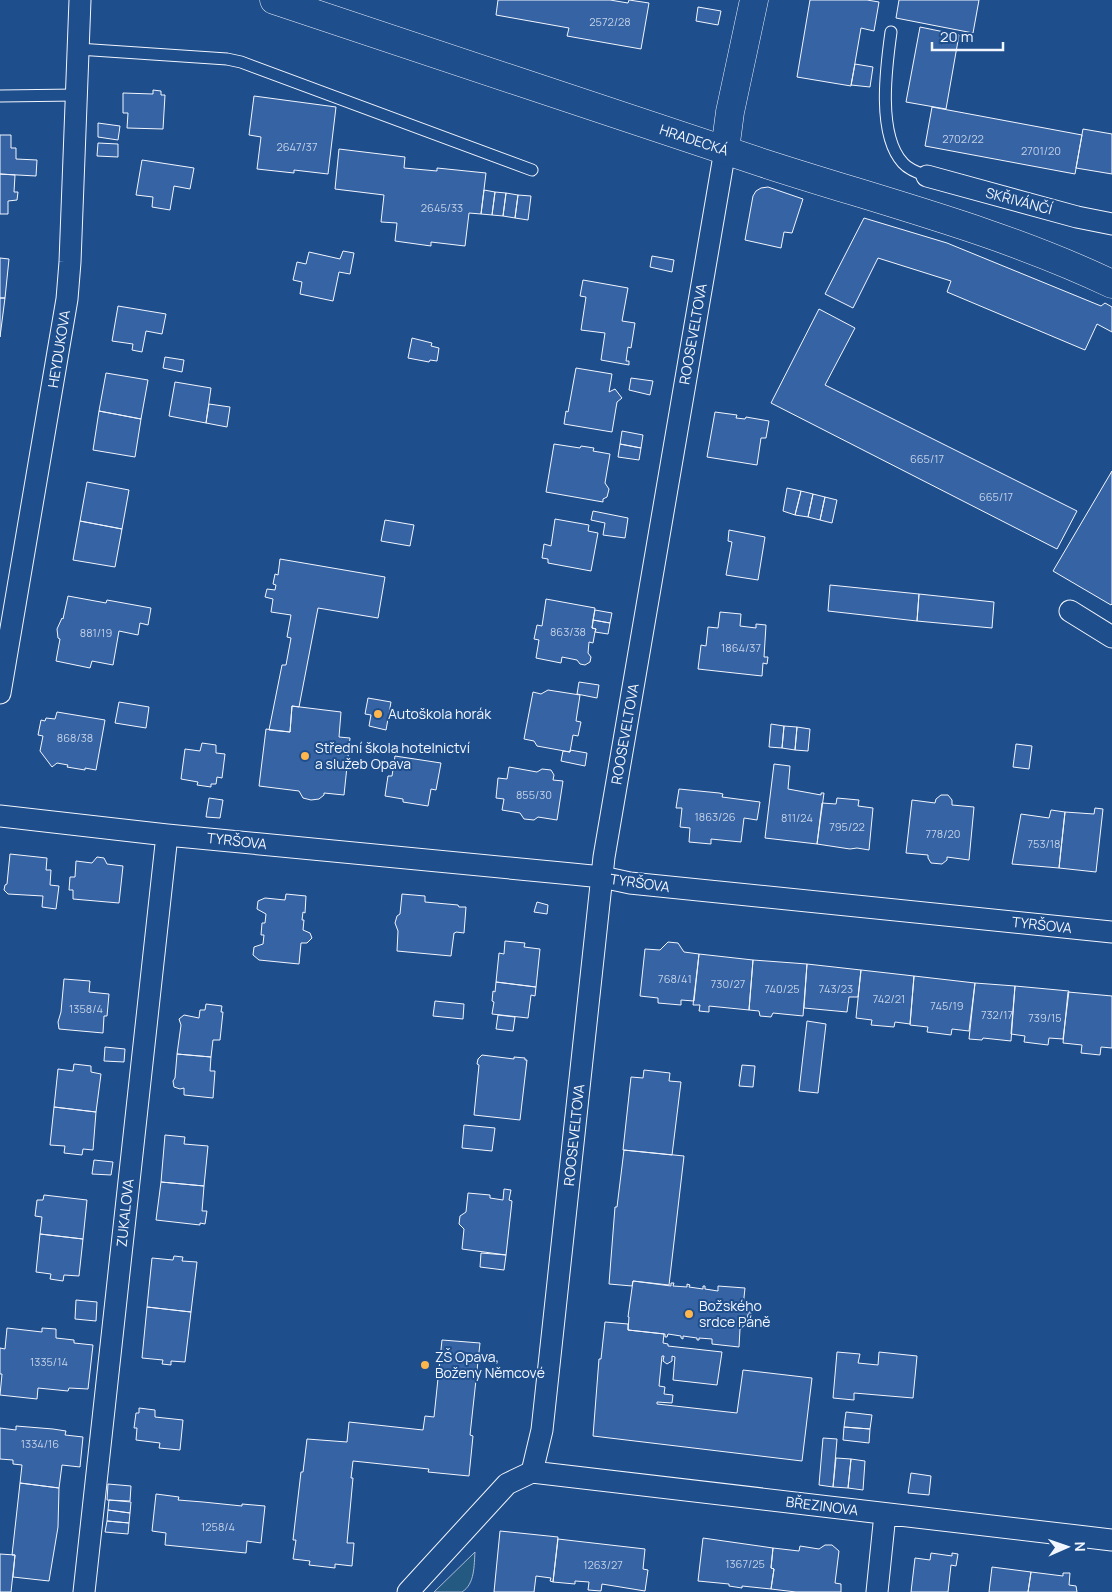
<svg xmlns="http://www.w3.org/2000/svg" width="1112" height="1592" font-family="Manrope,sans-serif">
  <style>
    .green { fill: #245a82; stroke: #a8bbd7 }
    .building { fill: #3563a3; stroke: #f2f6ff }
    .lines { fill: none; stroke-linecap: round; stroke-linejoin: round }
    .lane-casing { stroke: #f2f6ff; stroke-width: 13 }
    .street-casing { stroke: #f2f6ff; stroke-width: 23 }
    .secondary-casing { stroke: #f2f6ff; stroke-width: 29 }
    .lane { stroke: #1f4e8c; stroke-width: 11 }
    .street { stroke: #1f4e8c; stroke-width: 21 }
    .secondary { stroke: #1f4e8c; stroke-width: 28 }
    .poi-dot { fill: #ffb74d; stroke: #1f4e8c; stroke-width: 2 }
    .labels { text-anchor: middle; stroke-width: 4; stroke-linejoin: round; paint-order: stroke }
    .number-label { font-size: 11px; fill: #c3d1e8 }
    .street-label { font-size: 14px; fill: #f2f6ff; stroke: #1f4e8c }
    .poi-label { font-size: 14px; fill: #f2f6ff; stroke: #1f4e8c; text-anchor: start }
  </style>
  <rect width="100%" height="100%" fill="#1f4e8c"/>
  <path class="green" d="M475 1552C474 1565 475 1584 462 1592H434Z"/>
  <path class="building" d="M498 0H610L628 3 629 0 649 3 641 49 567 36 569 28 496 15Z
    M810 0H867L879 2 874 31 861 28 851 86 797 77Z
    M899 0H979L973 33 896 18Z
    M698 7 721 11 718 25 696 21Z
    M920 27 959 35 946 109 906 102Z
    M855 64 873 67 870 87 851 85Z
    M153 90 161 91V95H165L163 129 127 128 128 113H123V93L153 94Z
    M254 96 336 107 328 174 294 170V173L257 169 261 137 249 135Z
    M932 107 1082 135 1075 174 925 146Z
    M98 123 120 126 118 140 98 137Z
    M1083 129 1112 134V174L1076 168Z
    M0 135H11V148H16V159L37 160 36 176 0 174Z
    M98 143 118 144V157L97 156Z
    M339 149 405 157 404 168 437 171V168L486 173 481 214 469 213 465 246 431 242V246L395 241 397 223 381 222 384 195 335 189Z
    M142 160 194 168 190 189 174 186 170 210 152 207 153 197 136 195Z
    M0 174 15 175 14 192H18L17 200 8 201V214H0Z
    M768 187 803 199 792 233 784 232 781 248 745 240 753 196 756 191 761 188Z
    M484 190 495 192 492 215 481 214Z
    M495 192 506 193 503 216 492 215Z
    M506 193 518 195 515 218 503 216Z
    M518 195 531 196 528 220 515 218Z
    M864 218 947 243 1101 306 1105 303 1112 307V332L1097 324 1085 350 947 292 951 281 878 258 853 308 825 294Z
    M343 251 354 253 350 274 339 272 333 301 300 294 302 282 293 280 297 262 306 264 309 252 340 259Z
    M652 256 674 260 672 272 650 267Z
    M0 258 9 259 5 298H0Z
    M583 280 628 288 622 321 635 323 631 348 628 347 626 361H629V365L601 360 605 333 581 330 586 297 580 296Z
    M0 298H5L0 337Z
    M118 306 166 314 162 334 146 331 142 352 132 350 133 344 112 341Z
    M819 309 855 328 825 385 1077 511 1057 549 771 403Z
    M412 338 432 343 431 346 439 348 437 361 430 360 429 362 408 358Z
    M165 357 184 360 182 372 163 368Z
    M576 368 612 374 609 392 615 389 622 398 617 402 612 432 564 424 566 411 568 412Z
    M106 373 148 380 141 419 99 411Z
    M631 378 653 381 650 395 629 390Z
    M175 382 211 388 206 423 169 416Z
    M209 404 230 407 227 427 206 423Z
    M99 411 141 419 135 457 93 450Z
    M715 412 737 415 736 418 745 419 746 417 769 421 766 438H761L757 465 707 457Z
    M622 431 643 435 641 448 620 444Z
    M554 444 580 448 581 446 594 448 593 451 610 454 605 483 609 489 607 497 603 499V502L546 492Z
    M620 444 641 448 639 460 618 457Z
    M1112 471V604L1111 605 1053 571Z
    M87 482 129 490 122 529 80 521Z
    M787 488 801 491 795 515 783 511Z
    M801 491 813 494 808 517 795 515Z
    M813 494 825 497 820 520 808 517Z
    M825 497 837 500 832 523 820 520Z
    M593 511 628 518 625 538 603 535 605 523 591 520Z
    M555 519 589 525 588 531 598 533 591 571 548 563V559L542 558 544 544 551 546Z
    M385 520 414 525 410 546 381 541Z
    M80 521 122 529 115 567 73 560Z
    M729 530 765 537 758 580 726 575 732 542 728 541Z
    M280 559 385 577 378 618 318 608 299 707 292 706 290 732 269 730 282 665H286L291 638 287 637 291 615 271 612 273 599 265 597 267 589 275 590 276 585 273 584 275 574 278 575Z
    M830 585 919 594 917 621 828 611Z
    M919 594 994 602 992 628 917 621Z
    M68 596 106 603 107 600 151 608 148 625 140 623 138 635 119 631 113 665 92 661 90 668 56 661 60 639 58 638 57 629 62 618 63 619Z
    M546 599 595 608 592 628 596 629 595 632 593 643 589 642 588 653 591 657 590 662 585 665 580 664 577 660 562 657 561 663 536 658 539 640 534 639 537 625 542 626Z
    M595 610 612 613 610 623 593 620Z
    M720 612 741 614 740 626 756 628V624L766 625 764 657H768L767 664 763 663 762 676 698 669 701 645 706 646 708 627 718 628Z
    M593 620 610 623 608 634 595 632 596 629 592 628Z
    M579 682 599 685 597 698 577 694Z
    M548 690 580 695 576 721 581 722 578 736 573 735 570 752 537 746 534 741 524 739 533 692 541 694Z
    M368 698 391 702 386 730 369 726 371 715 365 714Z
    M119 702 149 707 146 728 115 723Z
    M292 706 341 712 339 737 350 738 344 795 324 793V795L319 799 311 800 303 798 299 791 259 786 266 729 290 732Z
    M57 712 105 720 96 770 85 768V770L67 767 68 765 57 763 52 767 40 751 43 736 38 735 41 720 45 721 46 718 55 719Z
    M771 724 784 726 782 748 769 747Z
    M784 726 797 727 795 750 782 748Z
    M797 727 810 729 808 751 795 750Z
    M202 743 216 745V753L225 754 222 778 217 777 216 784H211V787L197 785 198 782 181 779 185 749 200 751Z
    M1016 744 1032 746 1029 769 1013 767Z
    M570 750 587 753 585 766 561 761 563 751 570 752Z
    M395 756 441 763 436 790 431 789 428 806 403 802V799L385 796 388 776H392Z
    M774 764 790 766 788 789 821 795V793H824L817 844 765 838Z
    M509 767 537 772 542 769 551 770 554 775 553 780 563 781 557 820 538 817 534 820 524 819 520 813 502 810 504 799 496 798 498 778 507 779Z
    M679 789 719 793 723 794 722 797 760 802 757 820 744 818 741 842 711 839V844L689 842 690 828 680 827 682 808H676Z
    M941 795H948L952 800V805L974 807 969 860 947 857V860L942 864 931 863 928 858V855L906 853 912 800 935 803 936 799Z
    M209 798 223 800 220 818 206 817Z
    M837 798 859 800 858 806 873 808 869 850 857 848 850 849 817 844 822 803 836 804Z
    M1095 808 1103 809 1096 872 1059 868 1065 812 1094 814Z
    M1051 810 1065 812 1059 868 1012 864 1021 814 1049 818Z
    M10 854 47 858 46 870H51L50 885 59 886 56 909 42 907 43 896 8 894 4 890 5 885 7 884Z
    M97 857 104 858 107 864 123 866 119 903 73 899V890H69L70 877H75L76 861 92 863Z
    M286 894 306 896 305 913 303 912 302 920H304L303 930 310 933 312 938 307 943H301L299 964 259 960 253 955 254 947 263 944 264 935H261L262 923H265L266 914 257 909 258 901 265 898 285 900Z
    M402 894 425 896V902L458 905 459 907H466L464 933 456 932 455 933H454L451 956 397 951 398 931 395 923 397 916 400 914Z
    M537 902 548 905 547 914 534 912Z
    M505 941 525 943 524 947 540 949 536 987 496 982 499 953 504 954Z
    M668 942 678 943 684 952 699 954 694 1001 681 1000V1005L658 1003V998L640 996 645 949 660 950Z
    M699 954 753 960 749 1010 709 1006V1012L699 1011 700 1005H693Z
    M753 960 807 964 803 1016 773 1013 771 1017 760 1016 759 1011 749 1010Z
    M807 964 861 970 858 997H849L847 1012 804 1008Z
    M861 970 914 976 910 1024 895 1022 894 1027 871 1025 872 1020 856 1018Z
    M914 976 975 983 969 1031 952 1029 951 1035 927 1032 928 1027 910 1025Z
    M64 979 90 981 89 992 109 994 107 1016H104L103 1033 59 1029 58 1022 61 1012Z
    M496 982 536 987 535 996 531 995 528 1018 492 1014 494 1002 492 1001 493 991 495 992Z
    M975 983 1015 986 1011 1041 983 1038 982 1040 969 1039Z
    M1015 986 1069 991 1063 1039 1049 1038 1048 1045 1024 1042 1025 1036 1011 1034Z
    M1068 992 1112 996V1048L1101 1047 1100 1055 1081 1053 1082 1045 1063 1043Z
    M435 1001 464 1004 463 1019 433 1016Z
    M206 1004 222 1006 221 1012H223L220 1040H213L211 1057 177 1054 181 1025 179 1019 184 1015 199 1018 200 1010H205Z
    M498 1015 515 1017 513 1031 496 1029Z
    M807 1021 826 1024 818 1093 799 1091Z
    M105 1047 125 1049 124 1062 104 1061Z
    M177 1054 211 1057 210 1071H215L213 1098 184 1095V1088L180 1089 174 1087 173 1081 175 1078Z
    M482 1055 514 1059V1057L525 1058V1060H527L520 1120 474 1115 479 1065 477 1064 478 1059Z
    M74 1064 91 1066V1072L101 1074 96 1112 54 1107 58 1069 73 1071Z
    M742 1065 755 1066 753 1087 739 1086Z
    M644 1070 670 1073 669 1081 681 1082 672 1155 623 1150 631 1077 643 1078Z
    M54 1107 96 1112 93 1150 83 1149 82 1155 64 1153 65 1146 50 1145Z
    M464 1125 495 1128 492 1151 462 1148Z
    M165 1135 185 1137 184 1144 208 1146 204 1186 161 1182Z
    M624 1150 684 1156 669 1285 633 1281 632 1286 609 1284 615 1207H617Z
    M94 1160 113 1162 111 1175 92 1174Z
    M161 1182 204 1186 202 1211H207L205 1224 200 1223V1225L156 1220Z
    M504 1189 511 1190 509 1200 512 1201 506 1255 462 1249 464 1229 459 1224 460 1216 466 1212 468 1193 490 1195V1198L503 1200Z
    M44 1195 87 1200 83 1239 40 1234 42 1217 35 1216 37 1200H43Z
    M40 1234 83 1239 79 1276 64 1275 63 1281 50 1279 51 1274 36 1272Z
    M481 1253 506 1255 504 1270 480 1267Z
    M174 1256 183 1257 182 1261 197 1262 191 1312 147 1307 152 1258 173 1260Z
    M633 1281 671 1286V1283H674L673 1286 687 1287V1284L690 1285 689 1287 703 1289V1286H705V1289L718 1291V1286L745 1288 743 1307 747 1312H750L751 1314H748L747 1322 750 1324 749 1326 746 1324 740 1329 739 1347 712 1344V1339L699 1338V1340H697V1338L683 1336V1339L681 1338V1336L668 1334 667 1337H665V1334L628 1330 629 1317H628Z
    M76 1300 97 1302 96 1321 75 1319Z
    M147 1307 191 1312 185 1362 171 1361V1365L162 1364 163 1360 142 1358Z
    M605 1322 628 1324V1330L664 1334 663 1343 668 1344V1346L722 1352 717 1385 673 1380 675 1357 672 1356V1361L667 1364 663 1361 664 1356H662L659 1386 665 1387 664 1394 673 1395 672 1403 657 1402V1404L737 1413 743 1370 812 1378 802 1461 593 1436 599 1359H601Z
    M7 1328 42 1332V1328L56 1329V1338L74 1340V1343L93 1345 88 1389 69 1388 68 1391 38 1388 37 1399 0 1395 2 1374H0V1348L5 1349Z
    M442 1340 480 1343 470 1435 473 1436 469 1476 428 1472 429 1469 353 1461 351 1478H353L347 1543H354L352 1566 335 1564V1568L309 1565 310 1561 293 1559 296 1540H293L301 1472H303L307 1439 347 1442 349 1422 423 1430 425 1416 434 1417Z
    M837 1352 860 1354 858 1363 878 1365 879 1352 917 1356 913 1398 854 1393V1400L833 1398Z
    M139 1408 155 1410V1417L183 1420 180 1450 159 1448 160 1443 136 1440 137 1428H134L136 1413H139Z
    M846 1412 872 1415 870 1429 844 1427Z
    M16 1426 53 1429 66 1431 65 1435 83 1437 80 1467 62 1465 59 1488 20 1483 22 1465 13 1464V1460L0 1459V1428L16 1430Z
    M844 1427 870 1429 869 1443 843 1440Z
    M823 1438 837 1439 833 1487 819 1485Z
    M836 1458 851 1459 848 1488 833 1487Z
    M851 1459 865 1461 863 1490 848 1488Z
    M911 1473 931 1476 929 1495 908 1493Z
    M20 1483 59 1488 58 1527 49 1581 13 1577 15 1555H12Z
    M108 1484 131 1486 130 1501 107 1500Z
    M156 1494 179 1497 178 1500 203 1502 242 1506V1504L265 1506 261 1543 247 1541 246 1553 165 1545 166 1533 152 1531Z
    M109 1500 131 1502 130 1513 108 1510Z
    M108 1510 130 1513 129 1523 107 1521Z
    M107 1521 129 1523 128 1534 105 1532Z
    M500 1531 558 1537 553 1582 550 1581 551 1578 536 1576 534 1592H494Z
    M703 1538 773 1548 771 1568 774 1569 771 1589 742 1586V1588L729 1586V1584L698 1581Z
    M558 1539 645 1549 643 1569 648 1570 645 1591 602 1584 601 1591 588 1590 589 1582 575 1581V1584L553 1582Z
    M825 1545H832L839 1551 835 1583 841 1584V1592H796L771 1589 774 1569 771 1568 773 1548 799 1551 800 1546 819 1549Z
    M931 1553 952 1556V1553L958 1554 956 1566 951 1565 948 1592H911L915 1558 930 1560Z
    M0 1554 15 1555 11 1592H0Z
    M992 1567 1031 1572 1028 1592H989Z
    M1031 1572 1063 1576V1573H1070L1069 1585 1076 1586 1077 1592H1028Z"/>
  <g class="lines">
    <g class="lane-casing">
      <path id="lane" d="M891 32C886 68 877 135 903 163 909 170 919 173 927 176
        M78 49 227 59 241 62 532 170
        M0 96 76 95"/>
    </g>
    <g class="street-casing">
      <path id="street" d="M927 176 1077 217 1112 224
        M1070 611 1112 637
        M0 693 67 299 70 262 80 0
        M0 816 167 835 572 874 602 877 630 883 1112 932
        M532 1472 542 1430 604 857 725 150
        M532 1472 1112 1540
        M84 1592 167 835
        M408 1592 507 1484 532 1472
        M877 1592 885 1514"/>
    </g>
    <g class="secondary-casing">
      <path id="secondary" d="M274 0C437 54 600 109 763 163 880 201 1001 231 1112 284
        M725 150 730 112 754 0"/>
    </g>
    <use href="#lane" class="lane"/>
    <use href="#street" class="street"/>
    <use href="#secondary" class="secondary"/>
  </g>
  <g class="poi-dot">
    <circle cx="378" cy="714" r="5"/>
    <circle cx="305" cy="756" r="5"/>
    <circle cx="689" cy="1314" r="5"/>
    <circle cx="425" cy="1365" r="5"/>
  </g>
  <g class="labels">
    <g class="number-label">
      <text x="610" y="26">2572/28</text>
      <text x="963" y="143">2702/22</text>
      <text x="297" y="151">2647/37</text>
      <text x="1041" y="155">2701/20</text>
      <text x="442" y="212">2645/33</text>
      <text x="927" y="463">665/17</text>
      <text x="996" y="501">665/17</text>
      <text x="568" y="636">863/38</text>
      <text x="96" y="637">881/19</text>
      <text x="741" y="652">1864/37</text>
      <text x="75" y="742">868/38</text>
      <text x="534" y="799">855/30</text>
      <text x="715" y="821">1863/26</text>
      <text x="797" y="822">811/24</text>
      <text x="847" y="831">795/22</text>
      <text x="943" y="838">778/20</text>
      <text x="1044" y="848">753/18</text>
      <text x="675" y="983">768/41</text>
      <text x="728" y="988">730/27</text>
      <text x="782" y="993">740/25</text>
      <text x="836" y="993">743/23</text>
      <text x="889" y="1003">742/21</text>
      <text x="947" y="1010">745/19</text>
      <text x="86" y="1013">1358/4</text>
      <text x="997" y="1019">732/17</text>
      <text x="1045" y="1022">739/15</text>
      <text x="49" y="1366">1335/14</text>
      <text x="40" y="1448">1334/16</text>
      <text x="218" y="1531">1258/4</text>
      <text x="745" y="1568">1367/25</text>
      <text x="603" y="1569">1263/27</text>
    </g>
    <g class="street-label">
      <text transform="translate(694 140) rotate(18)" y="5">HRADECKÁ</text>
      <text transform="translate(1019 201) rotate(15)" y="5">SKŘIVÁNČÍ</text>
      <text transform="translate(693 334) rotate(-80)" y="5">ROOSEVELTOVA</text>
      <text transform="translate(59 349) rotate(-81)" y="5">HEYDUKOVA</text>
      <text transform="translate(625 734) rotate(-80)" y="5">ROOSEVELTOVA</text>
      <text transform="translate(237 841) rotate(6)" y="5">TYRŠOVA</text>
      <text transform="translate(640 883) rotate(8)" y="5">TYRŠOVA</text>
      <text transform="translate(1042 925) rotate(6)" y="5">TYRŠOVA</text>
      <text transform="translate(574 1135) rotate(-84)" y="5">ROOSEVELTOVA</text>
      <text transform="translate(125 1213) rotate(-84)" y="5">ZUKALOVA</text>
      <text transform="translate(822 1506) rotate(7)" y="5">BŘEZINOVA</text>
    </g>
    <g class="poi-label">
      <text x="388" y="719">Autoškola horák</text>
      <text x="315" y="753">Střední škola hotelnictví<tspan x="315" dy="16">a služeb Opava</tspan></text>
      <text x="699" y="1311">Božského<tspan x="699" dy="16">srdce Páně</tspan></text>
      <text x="435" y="1362">ZŠ Opava,<tspan x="435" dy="16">Boženy Němcové</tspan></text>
    </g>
  </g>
  <g transform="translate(1067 1547) rotate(88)" stroke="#1f4e8c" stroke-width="4" paint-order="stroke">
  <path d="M0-4L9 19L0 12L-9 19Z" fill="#f2f6ff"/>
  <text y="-8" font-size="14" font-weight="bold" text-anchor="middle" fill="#f2f6ff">N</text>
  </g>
  <path d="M932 42v8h71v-8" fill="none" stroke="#f2f6ff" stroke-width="2.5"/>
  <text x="940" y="42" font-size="15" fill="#f2f6ff" stroke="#1f4e8c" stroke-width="4" paint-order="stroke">20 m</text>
</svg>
